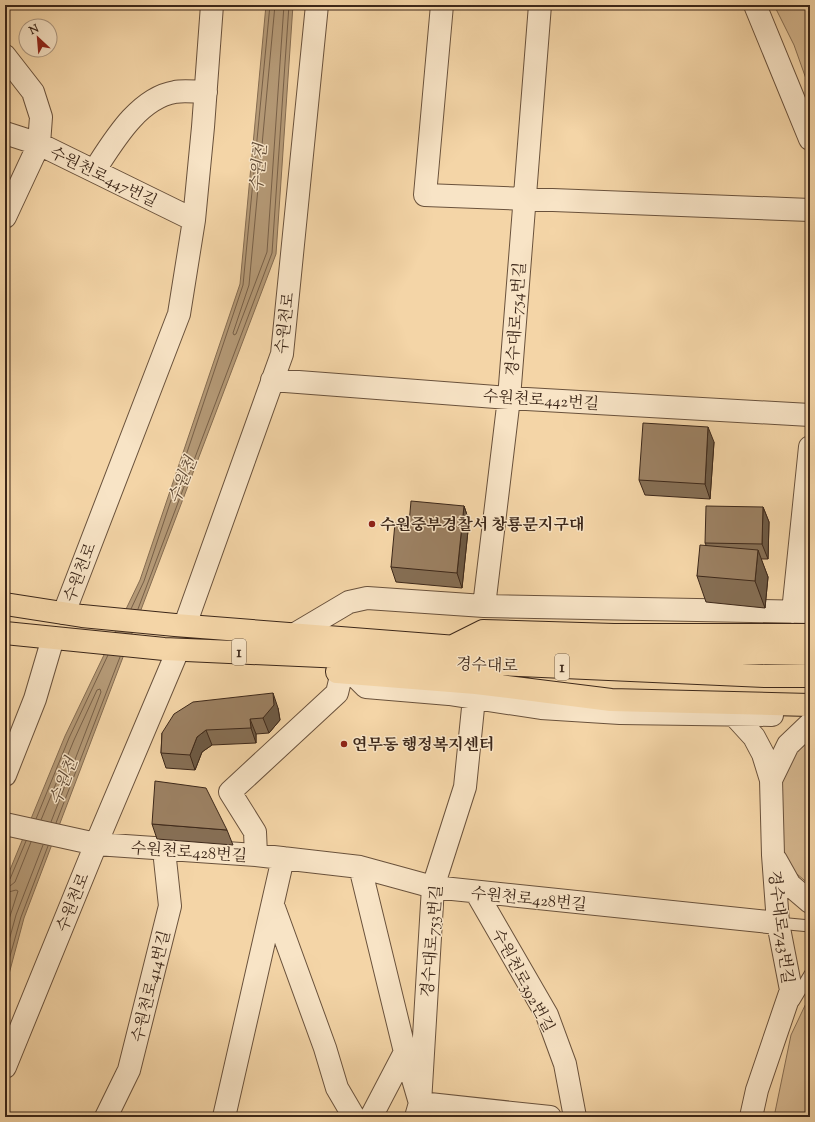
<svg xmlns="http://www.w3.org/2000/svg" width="815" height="1122" font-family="'Sorts Mill Goudy','Noto Serif KR',serif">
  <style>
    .green { fill: #d5b78f; stroke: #886f54 }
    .water { fill: #b59a77; stroke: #856c51 }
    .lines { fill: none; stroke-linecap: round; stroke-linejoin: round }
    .shore { stroke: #786048; stroke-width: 1 }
    .lane-casing { stroke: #6a523c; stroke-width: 13 }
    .street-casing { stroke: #6a523c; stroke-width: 24 }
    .primary-casing { stroke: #3c2719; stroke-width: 24 }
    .lane { stroke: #f8e4c6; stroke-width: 11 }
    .street { stroke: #f8e4c6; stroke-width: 22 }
    .primary { stroke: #f4d5a7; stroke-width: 22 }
    .wall { fill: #866f55; stroke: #3c2719 }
    .shaded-wall { fill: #6d5a45; stroke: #3c2719 }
    .building { fill: #9c8163; stroke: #3c2719 }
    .poi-dot { fill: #8f2418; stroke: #f8e4c6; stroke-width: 1.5 }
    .labels { text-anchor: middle; stroke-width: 3; stroke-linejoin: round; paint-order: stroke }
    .shield { fill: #f8e4c6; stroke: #74604d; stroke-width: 1 }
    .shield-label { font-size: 15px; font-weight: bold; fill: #3c2719 }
    .street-label { font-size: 16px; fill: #3c2719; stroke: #f8e4c6 }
    .poi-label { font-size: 16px; font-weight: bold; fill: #3c2719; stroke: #f8e4c6; text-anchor: start }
    .water-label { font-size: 17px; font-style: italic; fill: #604a35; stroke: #f8e4c6 }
  </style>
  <rect width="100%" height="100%" fill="#f4d5a7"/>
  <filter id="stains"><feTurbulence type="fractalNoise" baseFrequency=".005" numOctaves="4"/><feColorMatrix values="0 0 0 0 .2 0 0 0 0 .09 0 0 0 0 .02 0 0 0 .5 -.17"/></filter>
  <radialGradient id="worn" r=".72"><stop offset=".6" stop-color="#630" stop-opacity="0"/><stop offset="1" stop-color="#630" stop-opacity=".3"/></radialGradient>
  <path class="green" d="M774 5H810V90L794 45Z
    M810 735V885L791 869 781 850 780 801 785 760Z
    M810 995V1117H774L791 1035Z"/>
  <path class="water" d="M266 5H293L276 254 24 918 5 989V882L65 736 140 580 240 284Z"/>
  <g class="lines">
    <path class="shore" d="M275 5 249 285 233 333 234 335 236 334 267 252 284 5
      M131 609 144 581 243 285 270 5
      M138 609 272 253 289 5
      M36 819 69 738 108 655
      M41 820 74 740 97 690 100 689 101 692 51 822
      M56 823 120 657
      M5 882 10 879 26 841
      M5 887 10 886 15 882 31 842
      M5 893 16 890 18 891 5 932
      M5 955 16 915 43 845
      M5 974 21 917 48 846"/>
    <g class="lane-casing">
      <path id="lane" d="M778 923 810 926
        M794 1001 810 974"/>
    </g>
    <g class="street-casing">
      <path id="street" d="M442 5 425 195 810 210
        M755 5 810 139
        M5 56 33 92 41 117 39 144 5 217
        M5 133 39 144 194 220
        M94 171C113 142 138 98 175 92 184 90 196 92 206 92
        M272 380 509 398 810 415
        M484 606 509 398 540 5
        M793 612 810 447
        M64 613 179 314 194 220 203 127 212 5
        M185 625 282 354 317 5
        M295 634 349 602 367 598 484 606 810 612
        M352 673 366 687 449 694 541 708 620 713 772 715
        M733 714 754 737 763 754 771 780 773 855 778 923 791 990 757 1090 751 1117
        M5 775 35 699 53 638
        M771 780 788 745 810 724
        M5 824 96 844 256 855 360 867 433 887 778 923
        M256 855 255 832 230 792 337 693 342 672
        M776 860 790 885 810 902
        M360 867 405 1052 420 1103 550 1117
        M476 892 547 1015 565 1064 575 1117
        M273 905 325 1048 337 1088 354 1117
        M5 1067 96 844 178 650
        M106 1117 129 1070 170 906 164 850
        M224 1117 283 858
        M371 1117 405 1052
        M416 1117 420 1103 433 887 465 787 474 698"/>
    </g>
    <g class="primary-casing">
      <path id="primary" d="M5 604 82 616 175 625 482 649 810 654
        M5 633 164 649 765 676H810
        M453 646 483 631 614 635H810
        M337 672 476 683 611 700 810 705"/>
    </g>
    <use href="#lane" class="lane"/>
    <use href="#street" class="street"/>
    <use href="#primary" class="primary"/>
  </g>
  <path class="wall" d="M714 442 710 499 645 495 639 480Z
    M464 506 469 521 462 588 396 582 391 567 409 524Z
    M763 507 769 522 768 559H761L768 577 765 608 706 602 697 576 706 545 705 543Z
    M278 708 280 720 269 733 256 734V743L212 745 202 752 195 770 166 768 161 753 162 733Z
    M152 824 227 830 233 845 157 839Z"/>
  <path class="shaded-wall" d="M708 427 714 442 710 499 705 484Z
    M464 506 469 521 462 588 457 573Z
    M763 507 769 522 768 559 762 544Z
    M758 550 768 577 765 608 755 581Z
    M273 693 278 708 280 720 269 733 263 718Z
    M250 719 256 734V743L251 728Z
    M206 730 212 745 202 752 195 770 190 755 197 737Z"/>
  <path class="building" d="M643 423 708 427 705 484 639 480Z
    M411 501 464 506 457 573 391 567 395 523 409 524Z
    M706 506 763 507 762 544 705 543Z
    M700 545 758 550 755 581 697 576Z
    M273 693 274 705 263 718 250 719 251 728 206 730 197 737 190 755 161 753 162 733 174 714 193 702Z
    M155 781 206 788 227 830 152 824Z"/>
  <g class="poi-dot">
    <circle cx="372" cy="524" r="4"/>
    <circle cx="344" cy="744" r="4"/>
  </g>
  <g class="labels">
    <g class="shield">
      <rect x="232" y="639" width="14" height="26" rx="3"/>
      <rect x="555" y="654" width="14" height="26" rx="3"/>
    </g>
    <g class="shield-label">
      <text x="239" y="657">1</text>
      <text x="562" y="672">1</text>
    </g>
    <g class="street-label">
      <text transform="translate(104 176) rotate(26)" y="6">수원천로447번길</text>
      <text transform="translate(515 319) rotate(-86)" y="6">경수대로754번길</text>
      <text transform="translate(284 323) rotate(-83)" y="6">수원천로</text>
      <text transform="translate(541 399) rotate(4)" y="6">수원천로442번길</text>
      <text transform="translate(79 572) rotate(-69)" y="6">수원천로</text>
      <text transform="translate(487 664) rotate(2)" y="6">경수대로</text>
      <text transform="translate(189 851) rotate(4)" y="6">수원천로428번길</text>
      <text transform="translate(529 898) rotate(6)" y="6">수원천로428번길</text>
      <text transform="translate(72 902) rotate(-68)" y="6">수원천로</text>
      <text transform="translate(782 927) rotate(83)" y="6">경수대로743번길</text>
      <text transform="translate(431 941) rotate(-85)" y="6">경수대로753번길</text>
      <text transform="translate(524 980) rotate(62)" y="6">수원천로392번길</text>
      <text transform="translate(150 986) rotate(-76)" y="6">수원천로414번길</text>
    </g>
    <g class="poi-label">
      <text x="380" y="530">수원중부경찰서 창룡문지구대</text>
      <text x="352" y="750">연무동 행정복지센터</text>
    </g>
    <g class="water-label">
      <text transform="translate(258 168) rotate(-85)" y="6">수원천</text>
      <text transform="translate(182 480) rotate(-68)" y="6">수원천</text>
      <text transform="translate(63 781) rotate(-69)" y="6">수원천</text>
    </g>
  </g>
  <rect width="815" height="1122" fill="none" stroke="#f4d5a7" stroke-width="20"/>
  <rect x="6" y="6" width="803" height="1110" fill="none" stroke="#3c2719" stroke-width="2"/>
  <rect x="10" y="10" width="795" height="1102" fill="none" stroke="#3c2719"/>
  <g transform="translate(38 38) rotate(334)"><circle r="19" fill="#f8e4c6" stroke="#ad9881"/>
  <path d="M0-3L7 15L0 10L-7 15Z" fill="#8f2418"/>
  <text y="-6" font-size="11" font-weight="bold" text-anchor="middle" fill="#3c2719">N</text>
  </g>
  <rect width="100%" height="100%" filter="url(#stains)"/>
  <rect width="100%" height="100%" fill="url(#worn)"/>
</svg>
